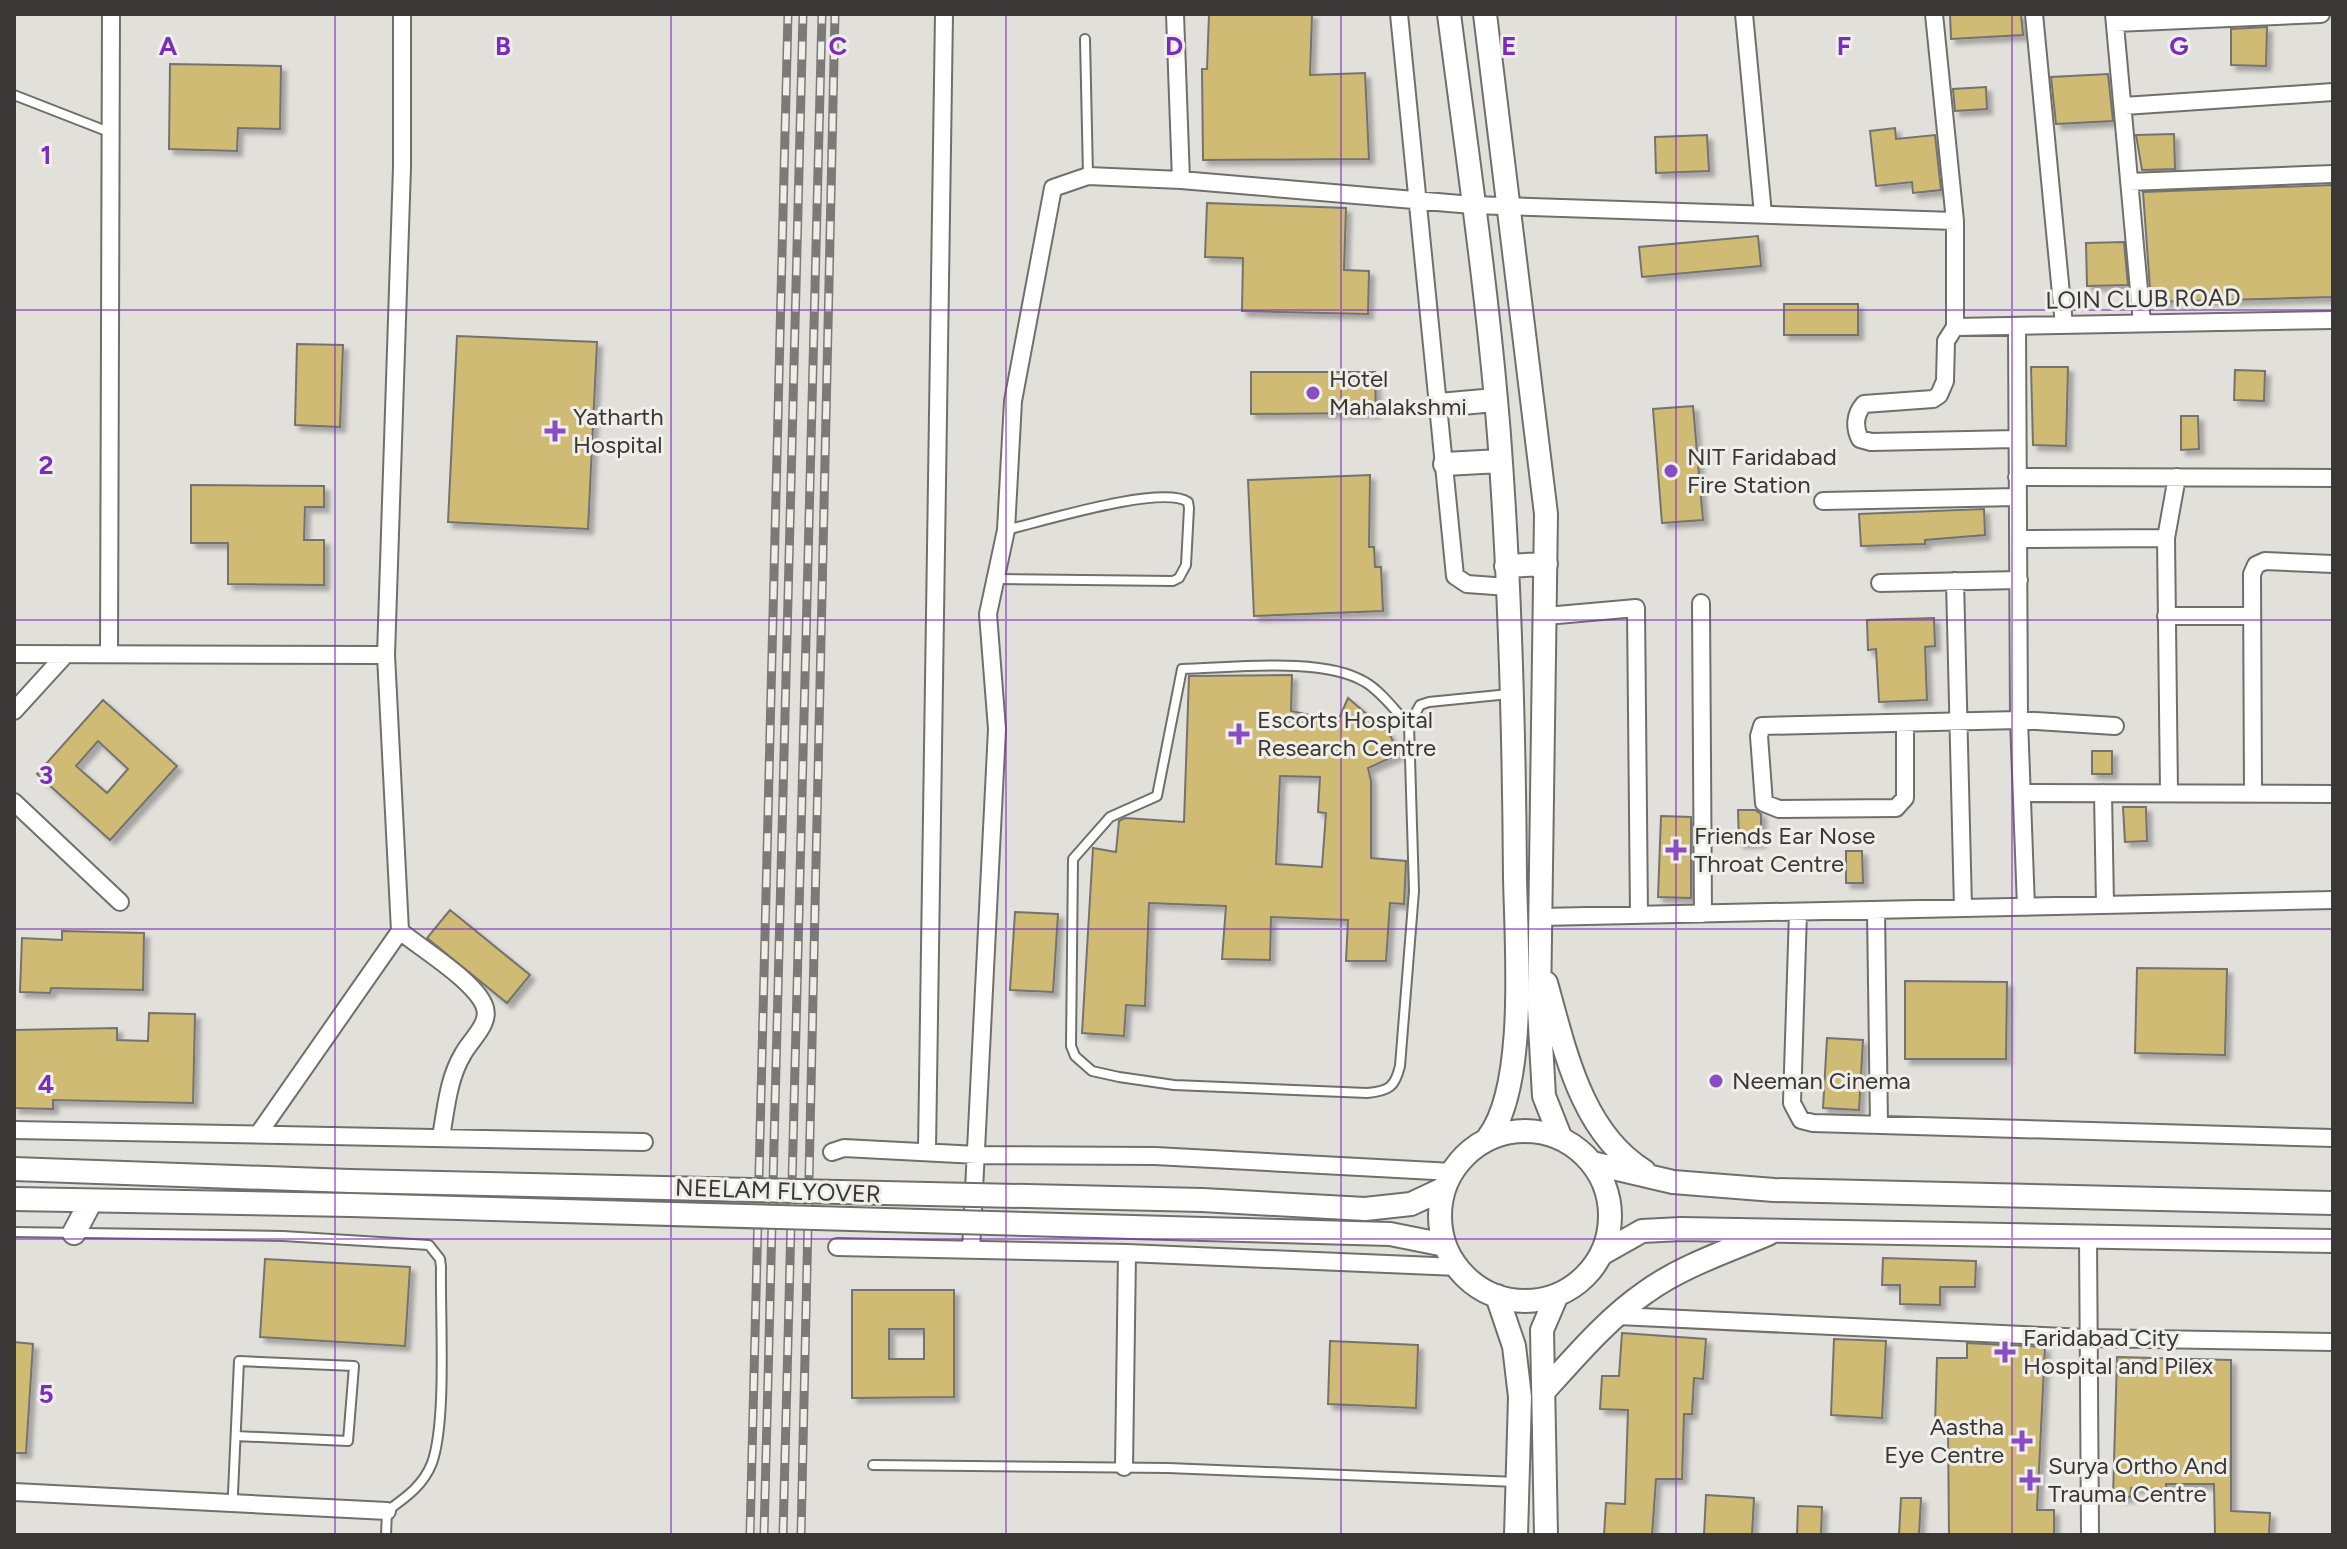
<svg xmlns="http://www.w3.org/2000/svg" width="2347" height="1549" font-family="Figtree,sans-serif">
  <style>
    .building { fill: #d0bb74; stroke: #75736f; stroke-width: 2; fill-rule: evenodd; filter: url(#shadow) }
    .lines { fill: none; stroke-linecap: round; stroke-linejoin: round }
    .lane-casing { stroke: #706f6a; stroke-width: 12 }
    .street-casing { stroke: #706f6a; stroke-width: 20 }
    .secondary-casing { stroke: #706f6a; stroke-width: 26 }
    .lane { stroke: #fff; stroke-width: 8 }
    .street { stroke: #fff; stroke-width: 16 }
    .secondary { stroke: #fff; stroke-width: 22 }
    .rail-casing { stroke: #7c7a77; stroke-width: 9 }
    .rail { stroke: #efeee8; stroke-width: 6; stroke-dasharray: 18; stroke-linecap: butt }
    .secondary-bridge-casing { stroke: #706f6a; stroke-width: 26; stroke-linecap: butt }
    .secondary-bridge { stroke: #fff; stroke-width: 22 }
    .grid { fill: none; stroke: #7b2cbf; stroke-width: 2; stroke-opacity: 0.55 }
    .poi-dot { fill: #894cc3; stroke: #efeee8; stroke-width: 3 }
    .labels { text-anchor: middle; stroke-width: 6; stroke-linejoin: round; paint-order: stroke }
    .street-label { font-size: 24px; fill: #393836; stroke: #efeee8 }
    .poi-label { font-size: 24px; fill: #393836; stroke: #efeee8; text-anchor: start }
    .grid-label { font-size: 26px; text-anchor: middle; font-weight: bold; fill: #7b2cbf; stroke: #efeee8; stroke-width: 6; stroke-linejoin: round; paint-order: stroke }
  </style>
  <defs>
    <filter id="shadow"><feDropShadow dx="5" dy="5" stdDeviation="2" flood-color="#0004"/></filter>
  </defs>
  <rect width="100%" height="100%" fill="#e2e0db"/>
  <path class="building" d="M1209 14H1312L1310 75 1365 73 1369 159 1203 160 1202 69H1207Z
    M1950 14H2021L2023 35 1951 39Z
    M2267 27 2266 66 2231 65V29Z
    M170 64 281 66 280 129 238 128 237 151 169 149Z
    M2108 74 2113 121 2056 124 2051 77Z
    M1986 87 1987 109 1955 111 1953 89Z
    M1895 128 1896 139 1935 135 1941 190 1913 193 1912 182 1876 186 1870 131Z
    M2174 134 2175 169 2142 170 2136 135Z
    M1707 135 1709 171 1656 173 1655 137Z
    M2333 185V297L2151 302 2143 192Z
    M1207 203 1346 208 1344 270 1369 271 1368 314 1242 311 1243 258 1205 257Z
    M1758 236 1761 266 1642 277 1639 247Z
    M2124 242 2128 285 2087 286 2086 243Z
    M1784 304H1858V335H1784Z
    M457 336 597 342 588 529 448 522Z
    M297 344 343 345 340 427 295 425Z
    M2031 367H2068L2066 446 2033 445Z
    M2235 370 2265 371 2264 401 2234 400Z
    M1251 372H1375L1376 413 1251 414Z
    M1693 406 1703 520 1662 523 1653 409Z
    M2181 416H2198L2199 449 2181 450Z
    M1370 475 1369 547H1374L1375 567H1381L1383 611 1254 616 1248 480Z
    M191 485 324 486V507H305L304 540H324V585L228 584V543H191Z
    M1984 509 1985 535 1925 540V544L1861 546 1859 514Z
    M1934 618 1935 646 1925 647 1927 700 1879 702 1876 649 1868 650 1867 620Z
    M1292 675 1291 711 1338 721 1348 698 1389 733 1399 754 1368 768 1371 781V858L1406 861 1404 904 1390 903 1386 961H1346L1348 920 1271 917 1270 960 1222 959 1226 906 1149 903 1145 1006 1126 1005 1124 1036 1082 1033 1093 848 1116 852 1119 821 1125 818 1184 822 1189 676ZM1280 776 1320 777 1318 812 1326 813 1322 867 1276 864Z
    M103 700 177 766 110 840 37 774ZM98 741 128 769 107 793 76 766Z
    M2092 751H2112V774H2092Z
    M2123 807H2146L2147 841 2125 842Z
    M1738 810H1755L1761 814V842L1739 843Z
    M1661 816 1691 817V898L1658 897Z
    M1846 851H1862L1863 883H1846Z
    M450 910 530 975 507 1003 427 938Z
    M1015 912 1058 914 1053 992 1010 990Z
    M62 931 144 933 143 990 51 988 50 993 20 992 22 938 62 940Z
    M2137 968 2227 969 2225 1055 2135 1053Z
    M1905 981 2007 982 2006 1059H1905Z
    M149 1013 195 1014 193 1103 53 1100V1109L14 1108V1030L117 1028V1040L148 1041Z
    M1827 1038 1863 1040 1859 1110 1823 1108Z
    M1883 1258 1976 1261 1975 1287H1940V1305L1900 1304V1285H1882Z
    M265 1259 410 1267 405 1346 260 1337Z
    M852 1290H954V1397L852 1398ZM889 1329H924V1359H889Z
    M1622 1333 1706 1339 1703 1379 1694 1378 1692 1414H1684L1682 1479H1656L1652 1535H1604L1606 1503 1625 1504 1628 1410 1600 1409 1602 1376H1619Z
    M1834 1339 1886 1341 1882 1418 1831 1415Z
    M1330 1341 1418 1345 1416 1408 1328 1404Z
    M14 1342 33 1344 26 1453H14Z
    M1967 1343 2045 1347 2037 1510H2054V1535H1949L1948 1425 1935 1424 1937 1358H1967Z
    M2117 1357 2231 1360V1511L2270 1513 2269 1535H2215L2214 1484H2166V1489L2131 1488 2130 1497H2113Z
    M1706 1495 1754 1498 1752 1535H1704Z
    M1901 1498H1921L1919 1535H1899Z
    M1798 1506 1822 1507 1821 1535H1797Z"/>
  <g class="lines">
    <g class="lane-casing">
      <path id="lane" d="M1085 39 1088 175
        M14 95 109 132
        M996 579 1173 581 1179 578 1186 565 1189 508 1188 502C1162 484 1040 522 1006 530
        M1409 725C1395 711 1382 692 1365 682 1323 656 1231 668 1182 669L1157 796 1110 817 1073 859 1071 1046 1075 1056 1092 1071 1119 1077 1174 1085 1367 1093C1389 1091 1395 1087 1400 1066L1414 891 1409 725 1420 705 1429 702 1509 694
        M14 1232 283 1236 429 1245 440 1259 441 1267C440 1316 447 1421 432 1463 423 1486 405 1498 387 1511L386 1535
        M873 1465 1168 1468 1517 1482
        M233 1503V1493L239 1361 354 1366 348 1441 236 1436"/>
    </g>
    <g class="street-casing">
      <path id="street" d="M1175 14 1181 180
        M1399 14 1455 576 1467 584 1508 587
        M1744 14 1763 214
        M1934 14 1955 221V327L1946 341 1945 381 1939 395 1933 399 1864 404C1855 414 1854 427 1860 439L1871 442 2016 439
        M2034 14 2064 325
        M2114 14 2142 323
        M2115 23 2321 14
        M2124 106 2333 92
        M2129 182 2333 174
        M2017 326 2019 720 2026 907
        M1955 327 2333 320
        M2017 477 2333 478
        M1823 501 2017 497
        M2166 538 2177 477
        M2018 539 2166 538 2169 793
        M1955 581 1963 908
        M1880 583 2019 580
        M1701 603 1703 914
        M1546 616 1636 608 1639 915
        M2166 616H2251
        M14 654 386 655
        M109 654 111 14
        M14 711 66 654
        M1905 724V798L1896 808 1779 809 1764 803 1759 736 1762 726 2019 720 2115 726
        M2253 792 2252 574 2256 565 2265 561 2333 564
        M2023 793 2333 794
        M2103 793 2105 905
        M14 802 120 902
        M1876 910 1879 1125
        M1798 912 1792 1103 1801 1120 1813 1123 2333 1138
        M1541 917 2333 900
        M400 931C422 949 473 980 484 1005 492 1023 471 1039 463 1054 448 1079 446 1109 441 1137
        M14 1130 644 1142
        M259 1133 400 931 386 655 402 167V14
        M927 1150 944 14
        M832 1152 844 1148 977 1155 1155 1156 1453 1172
        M2088 1236 2090 1535
        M837 1247 1127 1253 1458 1267
        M971 1250 997 729 988 614 1006 530 1013 401 1053 188 1088 176 1181 180 1472 205 1955 221
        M1618 1316 2086 1338 2333 1342
        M1124 1467 1127 1253
        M14 1492 387 1511"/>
    </g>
    <g class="secondary-casing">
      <path id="secondary" d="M1449 14C1467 154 1488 295 1499 435 1510 582 1514 729 1515 877 1516 942 1528 1086 1488 1138
        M1485 14 1546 514 1539 1008 1544 1096 1561 1139
        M1439 405 1495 400
        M1445 464 1500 461
        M1506 566 1546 564
        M1546 983C1565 1050 1581 1132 1644 1171
        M1440 1216a85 85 0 1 1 170 0a85 85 0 1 1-170 0Z
        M1592 1163 1673 1182 1774 1190 2333 1203
        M14 1169 350 1181
        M14 1199 351 1205
        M1202 1200 1365 1209 1411 1204 1443 1189
        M1204 1229 1390 1234 1445 1245
        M74 1233 91 1201
        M1603 1253 1642 1231 1681 1229 2333 1241
        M1497 1296 1514 1346 1520 1397 1516 1535
        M1545 1390C1576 1356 1608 1318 1646 1292 1682 1266 1728 1251 1768 1234
        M1546 1535 1542 1330 1557 1295"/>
    </g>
    <use href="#lane" class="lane"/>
    <use href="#street" class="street"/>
    <use href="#secondary" class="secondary"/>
    <g class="rail-casing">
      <path id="rail" d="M750 1535 788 14
        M764 1535 803 14
        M783 1535 822 14
        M801 1535 835 14"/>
    </g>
    <use href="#rail" class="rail"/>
    <g class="secondary-bridge-casing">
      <path id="secondary-bridge" d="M350 1181 1202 1200
        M351 1205 1204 1229"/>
    </g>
    <use href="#secondary-bridge" class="secondary-bridge"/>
  </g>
  <path class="grid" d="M335 14V1535M671 14V1535M1006 14V1535M1341 14V1535M1676 14V1535M2012 14V1535M14 310H2333M14 620H2333M14 929H2333M14 1239H2333"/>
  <g class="poi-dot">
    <circle cx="1313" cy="393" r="8"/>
    <path d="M551 419h8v8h8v8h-8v8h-8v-8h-8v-8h8z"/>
    <circle cx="1671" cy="471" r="8"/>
    <path d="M1235 722h8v8h8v8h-8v8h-8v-8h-8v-8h8z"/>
    <path d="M1672 838h8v8h8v8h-8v8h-8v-8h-8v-8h8z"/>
    <circle cx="1716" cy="1081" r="8"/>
    <path d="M2001 1340h8v8h8v8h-8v8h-8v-8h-8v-8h8z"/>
    <path d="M2018 1429h8v8h8v8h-8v8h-8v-8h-8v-8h8z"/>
    <path d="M2026 1468h8v8h8v8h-8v8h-8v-8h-8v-8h8z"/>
  </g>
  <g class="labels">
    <g class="street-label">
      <text transform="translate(2143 299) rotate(-1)" y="8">LOIN CLUB ROAD</text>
      <text transform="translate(778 1191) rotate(2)" y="8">NEELAM FLYOVER</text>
    </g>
    <g class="poi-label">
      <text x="1329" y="387">Hotel<tspan x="1329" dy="28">Mahalakshmi</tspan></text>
      <text x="573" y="425">Yatharth<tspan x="573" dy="28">Hospital</tspan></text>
      <text x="1687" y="465">NIT Faridabad<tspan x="1687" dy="28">Fire Station</tspan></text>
      <text x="1257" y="728">Escorts Hospital<tspan x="1257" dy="28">Research Centre</tspan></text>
      <text x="1694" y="844">Friends Ear Nose<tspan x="1694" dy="28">Throat Centre</tspan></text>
      <text x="1732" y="1089">Neeman Cinema</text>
      <text x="2023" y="1346">Faridabad City<tspan x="2023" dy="28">Hospital and Pilex</tspan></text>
      <text x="2004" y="1435" text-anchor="end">Aastha<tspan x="2004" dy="28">Eye Centre</tspan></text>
      <text x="2048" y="1474">Surya Ortho And<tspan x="2048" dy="28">Trauma Centre</tspan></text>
    </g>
  </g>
  <g class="grid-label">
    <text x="168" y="55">A</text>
    <text x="503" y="55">B</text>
    <text x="838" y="55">C</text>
    <text x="1174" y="55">D</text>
    <text x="1509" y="55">E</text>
    <text x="1844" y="55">F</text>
    <text x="2179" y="55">G</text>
    <text x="46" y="164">1</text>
    <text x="46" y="474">2</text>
    <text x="46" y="784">3</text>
    <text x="46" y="1093">4</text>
    <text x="46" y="1403">5</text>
  </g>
  <rect width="2347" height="1549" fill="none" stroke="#393836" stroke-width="32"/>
</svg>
